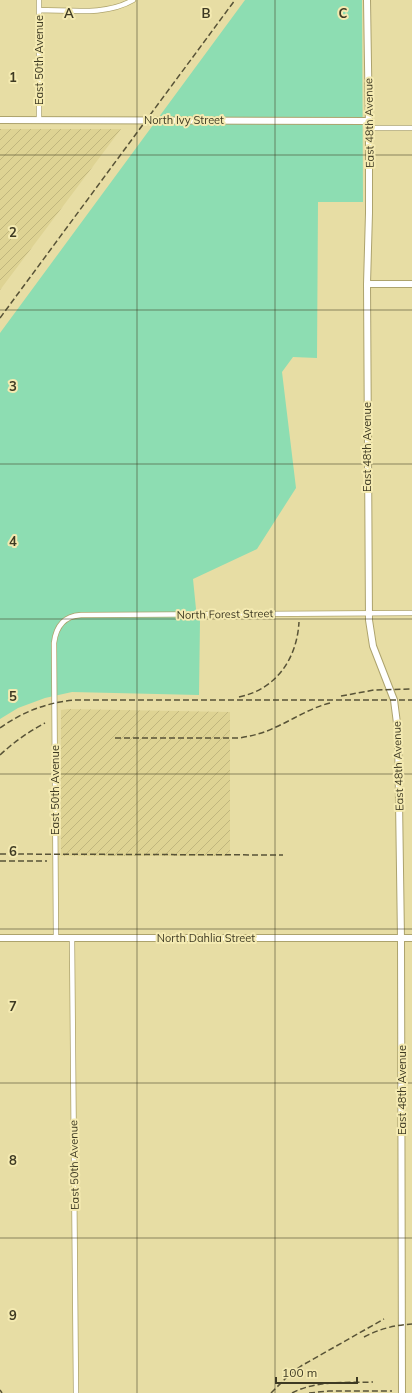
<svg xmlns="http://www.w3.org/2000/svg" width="412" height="1393" font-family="Mulish,sans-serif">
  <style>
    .industrial { fill: url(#industrial-furrows) }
    .green { fill: #8dddb2 }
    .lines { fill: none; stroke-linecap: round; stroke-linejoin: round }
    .street-casing { stroke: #ada36d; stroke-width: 6 }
    .secondary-casing { stroke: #ada36d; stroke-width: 8 }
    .street { stroke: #fff; stroke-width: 4.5 }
    .secondary { stroke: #fff; stroke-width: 6 }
    .rail { stroke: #585337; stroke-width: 1.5; stroke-dasharray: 6 3; stroke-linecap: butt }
    .grid { fill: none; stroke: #3e3a23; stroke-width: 1; stroke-opacity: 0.55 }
    .labels { text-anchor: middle; stroke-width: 4; stroke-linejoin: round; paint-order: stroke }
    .street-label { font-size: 11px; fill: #3e3a23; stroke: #f4eab1 }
    .grid-label { font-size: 13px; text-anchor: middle; font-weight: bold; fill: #3e3a23; stroke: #f4eab1; stroke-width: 4; stroke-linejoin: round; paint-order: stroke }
  </style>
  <defs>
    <pattern id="industrial-furrows" width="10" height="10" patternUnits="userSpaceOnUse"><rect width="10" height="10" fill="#ded393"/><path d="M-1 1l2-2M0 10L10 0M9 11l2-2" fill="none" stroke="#c0b67e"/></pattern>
  </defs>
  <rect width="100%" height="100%" fill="#e7dda4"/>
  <path class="industrial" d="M0 129H121L0 290Z
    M68 709 230 712V856H61V710Z"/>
  <path class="green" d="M245 0H362L363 202H318L317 358 293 357 282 372 296 488 257 549 193 579 196 609 200 620 199 695 72 692 45 698 18 708 0 719V333Z"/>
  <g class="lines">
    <g class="street-casing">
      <path id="street" d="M39 10C69 10 106 16 133 0
        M39 120V0
        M369 128H412
        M56 938 54 643C56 626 64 616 81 615L412 613
        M72 938 76 1393"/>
    </g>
    <g class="secondary-casing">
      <path id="secondary" d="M367 0 369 128V213L367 284 369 620 373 646 394 700 398 731 401 939 402 1393
        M0 120 369 121
        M367 284H412
        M0 938H412"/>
    </g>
    <use href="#street" class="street"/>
    <use href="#secondary" class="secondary"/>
    <path class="rail" d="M0 318 235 0
      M341 696 374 690 412 689
      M239 697C277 689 297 658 299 622
      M0 728C22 712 48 702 75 700H412
      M115 738H239C252 736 264 733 276 727 294 719 310 708 330 703
      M0 755C14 742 28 732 45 723
      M0 854 283 855
      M0 861H47
      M364 1337C379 1329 395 1325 412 1324
      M0 1390 2 1393
      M271 1393 288 1376 301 1366 384 1319
      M292 1393C317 1380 346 1383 373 1382
      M309 1393 329 1391H392"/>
  </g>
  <path class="grid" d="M137 0V1393M275 0V1393M0 155H412M0 310H412M0 464H412M0 619H412M0 774H412M0 929H412M0 1083H412M0 1238H412"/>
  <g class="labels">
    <g class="street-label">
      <text transform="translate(39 60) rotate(-90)" y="4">East 50th Avenue</text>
      <text x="184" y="124">North Ivy Street</text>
      <text transform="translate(369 123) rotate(-91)" y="4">East 48th Avenue</text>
      <text transform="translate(367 447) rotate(-90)" y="4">East 48th Avenue</text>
      <text transform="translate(225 614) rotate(-1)" y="4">North Forest Street</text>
      <text transform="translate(398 766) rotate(-92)" y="4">East 48th Avenue</text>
      <text transform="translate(55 790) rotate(-90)" y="4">East 50th Avenue</text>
      <text x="206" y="942">North Dahlia Street</text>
      <text transform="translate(402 1090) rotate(-90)" y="4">East 48th Avenue</text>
      <text transform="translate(74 1165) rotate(-91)" y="4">East 50th Avenue</text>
    </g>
  </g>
  <g class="grid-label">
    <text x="69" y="18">A</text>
    <text x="206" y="18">B</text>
    <text x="343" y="18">C</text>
    <text x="13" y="82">1</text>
    <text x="13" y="237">2</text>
    <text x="13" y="391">3</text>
    <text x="13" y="546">4</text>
    <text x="13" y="701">5</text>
    <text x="13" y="856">6</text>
    <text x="13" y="1011">7</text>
    <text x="13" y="1165">8</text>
    <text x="13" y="1320">9</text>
  </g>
  <path d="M276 1377v6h81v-6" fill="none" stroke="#3e3a23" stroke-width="2"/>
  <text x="282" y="1377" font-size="12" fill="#3e3a23" stroke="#f4eab1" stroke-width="3" paint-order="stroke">100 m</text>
</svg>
